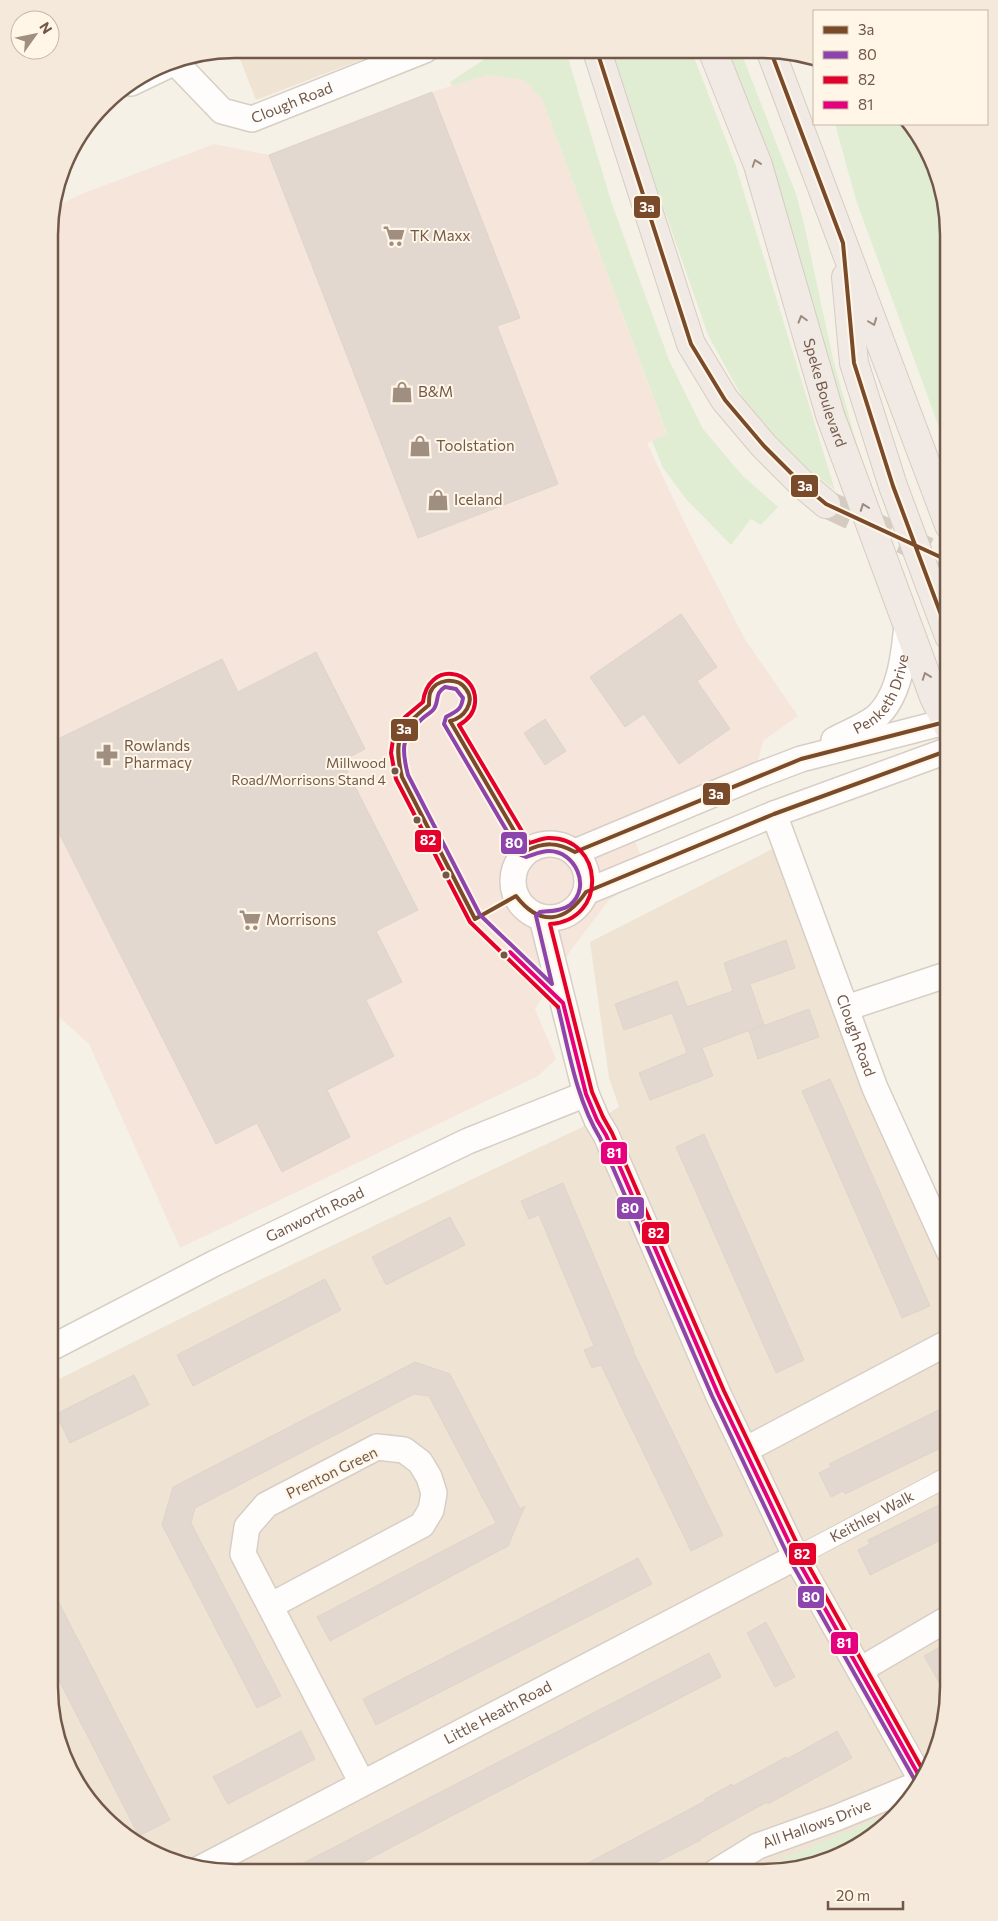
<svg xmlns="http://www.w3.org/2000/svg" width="998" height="1921" font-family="Commissioner,sans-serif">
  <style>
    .residential { fill: #efe4d4 }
    .commercial { fill: #f6e5da }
    .green { fill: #e1edd2 }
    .building { fill: #e2d8cf; stroke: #ded4ca }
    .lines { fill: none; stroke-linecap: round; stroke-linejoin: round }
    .trunk-tunnel { stroke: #d5cbc0; stroke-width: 28; stroke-dasharray: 28 14; stroke-linecap: butt }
    .pedestrian-casing { stroke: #d7cec5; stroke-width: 21 }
    .minor-casing { stroke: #d7cec5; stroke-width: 28 }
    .trunk-casing { stroke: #d5ccc4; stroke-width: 30 }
    .pedestrian { stroke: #fefdfb; stroke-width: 19 }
    .minor { stroke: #fefdfb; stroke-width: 25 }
    .trunk { stroke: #f1eae4; stroke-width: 28 }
    .bus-1-casing { stroke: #fff6e7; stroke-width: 8 }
    .bus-2-casing { stroke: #fff6e7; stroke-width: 8 }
    .bus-3-casing { stroke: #fff6e7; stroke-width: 8 }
    .bus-4-casing { stroke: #fff6e7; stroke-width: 8 }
    .bus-1 { stroke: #7a4b2a; stroke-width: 4 }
    .bus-2 { stroke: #8e44ad; stroke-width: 4 }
    .bus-3 { stroke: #e4002b; stroke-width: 4 }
    .bus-4 { stroke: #e5007d; stroke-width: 4 }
    .oneway { stroke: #9e8b7f }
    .bus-dot { fill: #725849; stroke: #fff6e7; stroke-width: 2 }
    .labels { text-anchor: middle; stroke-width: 4; stroke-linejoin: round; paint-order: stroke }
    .bus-label { font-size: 14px; fill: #725849; stroke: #fff6e7; text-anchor: end }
    .street-label { font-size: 15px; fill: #725849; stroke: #fff6e7 }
    .poi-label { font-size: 15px; fill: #725849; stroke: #fff6e7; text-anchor: start }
    .rim { fill: none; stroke: #725849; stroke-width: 2.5 }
    .line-badge { stroke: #fff6e7; stroke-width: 2 }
    .badge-label { font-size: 14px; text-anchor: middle; font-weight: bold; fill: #fff }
  </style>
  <rect width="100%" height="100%" fill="#f6f1e7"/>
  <path class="residential" d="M236 49 387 50 256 100Z
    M784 843 949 1246V1699L935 1758 911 1800 867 1841 823 1863 764 1872 210 1871 163 1858 112 1826 80 1790 58 1746 49 1687V1384L230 1294 597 1120 619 1107 609 1078 590 942Z"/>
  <path class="commercial" d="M487 75 525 80 542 99 667 435 647 443 689 532 746 641 798 716 763 741 758 761 626 817 648 875 609 900 571 950 535 1009 556 1059 538 1076 180 1248 89 1044 49 1008 50 210 79 195 214 144 269 155 432 92Z"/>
  <path class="green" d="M492 50 566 51 612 204 669 360 703 429 742 475 778 507 761 525 751 519 731 545 686 499 663 468 652 441 667 434 542 99 524 80 487 75 452 86 450 82 491 55Z
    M609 51 692 52 735 163 835 490 806 468 751 413 708 335Z
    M723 52H741L796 194 804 224 834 363 864 469H856Z
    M835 124H912L940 175 949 234V455L856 200Z
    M898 1810 899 1811C889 1821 879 1832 867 1841 839 1861 787 1872 752 1872Z"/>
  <path class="building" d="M432 92 520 318 497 326 558 484 418 538 269 155Z
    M681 614 717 667 697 681 730 729 679 764 644 714 625 727 590 677Z
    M316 652 365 749 342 761 418 910 376 931 402 982 366 1000 394 1056 327 1090 350 1137 282 1172 257 1123 216 1144 50 815V743L222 659 238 692Z
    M545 719 566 751 545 765 524 733Z
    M786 940 795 968 750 984 764 1025 702 1048 713 1076 650 1100 639 1073 687 1053 672 1013 624 1030 615 1004 677 981 687 1007 733 991 724 963Z
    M809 1009 819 1037 758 1059 749 1031Z
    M830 1079 930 1306 902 1318 802 1091Z
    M704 1134 804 1360 776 1373 676 1147Z
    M563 1183 634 1351H633L723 1535 691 1551 601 1365 592 1368 584 1350 594 1346 539 1215 529 1219 521 1201Z
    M450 1217 465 1245 386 1285 372 1257Z
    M325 1279 341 1310 193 1386 177 1355Z
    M415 1362 450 1374 520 1509 525 1506 508 1546 330 1641 317 1617 496 1523 429 1396 414 1394 195 1508 191 1523 281 1696 257 1708 162 1525 173 1487Z
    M134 1375 149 1405 70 1443 56 1414Z
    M949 1405V1444L845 1494 843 1491 831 1497 819 1473 831 1467 829 1464Z
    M949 1500V1536L870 1575 858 1550 870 1544 868 1540Z
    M638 1558 652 1584 376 1725 363 1699Z
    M49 1583 170 1820 139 1836 49 1661Z
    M766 1622 795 1677 775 1687 747 1633Z
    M949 1642V1699L924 1656Z
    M709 1653 721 1677 565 1757 346 1871H288Z
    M301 1731 315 1759 228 1804 213 1777Z
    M837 1731 852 1758 768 1804 767 1802 700 1839 701 1840 637 1872H571L705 1801V1799L732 1784 733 1786 786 1757 787 1759Z"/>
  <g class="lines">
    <path class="trunk-tunnel" d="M826 504 949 561"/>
    <g class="pedestrian-casing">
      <g id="pedestrian">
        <path id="s1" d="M796 1557 949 1476"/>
      </g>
    </g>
    <g class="minor-casing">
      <g id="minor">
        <path id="s2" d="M175 62 222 111 252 119 425 50"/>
        <path d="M131 83 175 62"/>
        <path id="s3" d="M834 740C847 733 863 727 875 718 900 697 904 655 907 625"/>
        <path id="s4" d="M774 814 875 1088 949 1251"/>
        <circle cx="550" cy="881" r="37"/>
        <path d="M575 852 759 775 801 759 949 721"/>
        <path d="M586 892 774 814 949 750"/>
        <path d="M542 918 586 1094 597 1120 606 1135 718 1394 796 1557 922 1781"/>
        <path d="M846 1008 949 974"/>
        <path id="s5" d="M49 1349 215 1263 468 1141 586 1094"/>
        <path d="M745 1450 949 1342"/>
        <path d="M270 1606 422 1525 431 1510 434 1493 429 1477 420 1462 404 1450 377 1447 266 1505 247 1527 243 1554 362 1783"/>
        <path d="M860 1670 949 1618"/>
        <path id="s6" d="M201 1868 796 1557"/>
        <path id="s7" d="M716 1872 758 1846 836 1818 921 1783"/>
      </g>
    </g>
    <g class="trunk-casing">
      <g id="trunk">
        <path d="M597 51 691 344 725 400 764 446 801 483 826 504"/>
        <path id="s8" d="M713 52 758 165 830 415 934 697 949 728"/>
        <path d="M771 52 949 525"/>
        <path d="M846 277 854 363 893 486 949 636"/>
      </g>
    </g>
    <use href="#pedestrian" class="pedestrian"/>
    <use href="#minor" class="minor"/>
    <use href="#trunk" class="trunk"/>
    <g class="bus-1-casing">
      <path id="bus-1" d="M597 51 691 344 725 400 764 446 801 483 826 504 949 561
        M771 52 843 243 854 363 893 486 949 636
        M949 721 801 759 575 852C557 842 544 842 526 851L450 721C464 718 476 702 466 689 457 676 435 679 430 693 429 697 429 701 429 705 399 729 393 739 402 777L475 919 516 896C540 927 565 923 586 892L774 814 949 750"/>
    </g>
    <g class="bus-2-casing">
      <path id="bus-2" d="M445 687 456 689 463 698C461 711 456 711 446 717L444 724 521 855 526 857C533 855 541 851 549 851 575 851 592 887 570 905 562 911 550 911 540 912L536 916 552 984 480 915 408 775C401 748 401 737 423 718 426 715 433 712 435 707 439 699 435 693 445 687Z
        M558 1007C569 1051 576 1098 600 1138L712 1396 790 1560 917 1784"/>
    </g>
    <g class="bus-3-casing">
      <path id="bus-3" d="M558 1007 470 922 396 779 391 753 394 733 405 717 423 702C428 660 478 669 475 703 474 713 468 720 459 725L529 843C535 842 542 838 548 838 604 837 609 920 550 924L592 1092 603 1117 612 1133 724 1391 802 1554 925 1774"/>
    </g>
    <g class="bus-4-casing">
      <path id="bus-4" d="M510 952 563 1003 586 1094 597 1120 606 1135 718 1394 796 1557 922 1781"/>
    </g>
    <use href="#bus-1" class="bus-1"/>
    <use href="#bus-2" class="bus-2"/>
    <use href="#bus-3" class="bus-3"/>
    <use href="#bus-4" class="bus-4"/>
  </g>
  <defs><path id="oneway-chevron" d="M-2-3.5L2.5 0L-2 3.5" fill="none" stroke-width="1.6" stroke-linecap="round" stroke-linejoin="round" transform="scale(1.25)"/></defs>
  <g class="oneway">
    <use href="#oneway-chevron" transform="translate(756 163) rotate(-109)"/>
    <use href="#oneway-chevron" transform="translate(802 319) rotate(-106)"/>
    <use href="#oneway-chevron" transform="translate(873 322) rotate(69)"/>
    <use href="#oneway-chevron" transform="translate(864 507) rotate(-110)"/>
    <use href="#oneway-chevron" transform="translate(926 676) rotate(-110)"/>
  </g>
  <defs>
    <g id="supermarket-bare" transform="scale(1.725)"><path d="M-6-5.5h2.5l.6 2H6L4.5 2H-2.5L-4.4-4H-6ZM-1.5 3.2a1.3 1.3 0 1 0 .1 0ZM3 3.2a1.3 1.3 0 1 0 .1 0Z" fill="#a08e80" stroke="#fff6e7" stroke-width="2.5" paint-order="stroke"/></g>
    <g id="shop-bare" transform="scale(1.725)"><path d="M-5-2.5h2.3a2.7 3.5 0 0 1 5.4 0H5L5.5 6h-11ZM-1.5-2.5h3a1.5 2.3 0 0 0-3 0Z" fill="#a08e80" stroke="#fff6e7" stroke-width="2.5" paint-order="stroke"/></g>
    <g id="pharmacy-bare" transform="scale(1.725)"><path d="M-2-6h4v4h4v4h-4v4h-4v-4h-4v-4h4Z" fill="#a08e80" stroke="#fff6e7" stroke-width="2.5" paint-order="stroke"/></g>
  </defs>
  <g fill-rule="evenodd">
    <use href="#supermarket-bare" x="394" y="236"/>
    <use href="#shop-bare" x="402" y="392"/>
    <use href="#shop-bare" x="420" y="446"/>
    <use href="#shop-bare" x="438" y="500"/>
    <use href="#pharmacy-bare" x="107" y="755"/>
    <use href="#supermarket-bare" x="250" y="920"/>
  </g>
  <g class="bus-dot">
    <circle cx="395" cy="771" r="4.5"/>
    <circle cx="417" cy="820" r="4.5"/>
    <circle cx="446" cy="875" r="4.5"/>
    <circle cx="504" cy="955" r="4.5"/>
  </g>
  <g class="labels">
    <g class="bus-label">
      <text x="386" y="768">Millwood<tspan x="386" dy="17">Road/Morrisons Stand 4</tspan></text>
    </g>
    <g class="street-label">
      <text dy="5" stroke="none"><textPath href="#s2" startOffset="142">Clough Road</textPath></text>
      <text dy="5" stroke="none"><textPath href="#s8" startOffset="359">Speke Boulevard</textPath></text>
      <text dy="5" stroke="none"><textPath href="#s3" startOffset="70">Penketh Drive</textPath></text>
      <text dy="5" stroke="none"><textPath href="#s4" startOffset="236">Clough Road</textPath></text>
      <text dy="5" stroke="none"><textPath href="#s5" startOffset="298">Ganworth Road</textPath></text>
      <text transform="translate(332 1473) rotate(-26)" y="5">Prenton Green</text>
      <text dy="5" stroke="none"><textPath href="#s1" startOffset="86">Keithley Walk</textPath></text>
      <text dy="5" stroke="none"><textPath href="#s6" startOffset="335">Little Heath Road</textPath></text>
      <text dy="5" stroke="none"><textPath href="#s7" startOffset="112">All Hallows Drive</textPath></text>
    </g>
    <g class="poi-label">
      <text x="410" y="241">TK Maxx</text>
      <text x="418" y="397">B&amp;M</text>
      <text x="436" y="451">Toolstation</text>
      <text x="454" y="505">Iceland</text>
      <text x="124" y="751">Rowlands<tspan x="124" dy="17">Pharmacy</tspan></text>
      <text x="266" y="925">Morrisons</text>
    </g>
  </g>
  <path d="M0 0H998V1921H0ZM235 58H763A177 177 0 0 1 940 235V1687A177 177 0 0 1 763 1864H235A177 177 0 0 1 58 1687V235A177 177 0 0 1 235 58Z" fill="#f4e9da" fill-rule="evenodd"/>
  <path class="rim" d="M235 58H763A177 177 0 0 1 940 235V1687A177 177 0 0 1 763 1864H235A177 177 0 0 1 58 1687V235A177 177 0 0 1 235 58Z"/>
  <g class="line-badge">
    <rect x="633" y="195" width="28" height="24" rx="5" fill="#7a4b2a"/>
    <rect x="790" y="474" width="29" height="24" rx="5" fill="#7a4b2a"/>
    <rect x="390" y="718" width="29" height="24" rx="5" fill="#7a4b2a"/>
    <rect x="702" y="782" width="29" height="24" rx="5" fill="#7a4b2a"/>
    <rect x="414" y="829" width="28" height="24" rx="5" fill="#e4002b"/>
    <rect x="500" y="831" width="28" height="24" rx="5" fill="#8e44ad"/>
    <rect x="600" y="1141" width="28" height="24" rx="5" fill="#e5007d"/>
    <rect x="616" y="1196" width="29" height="24" rx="5" fill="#8e44ad"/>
    <rect x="641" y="1221" width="29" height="24" rx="5" fill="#e4002b"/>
    <rect x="788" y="1542" width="29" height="24" rx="5" fill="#e4002b"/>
    <rect x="797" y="1585" width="28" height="24" rx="5" fill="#8e44ad"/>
    <rect x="830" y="1631" width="29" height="24" rx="5" fill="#e5007d"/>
  </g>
  <g class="badge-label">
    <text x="647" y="212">3a</text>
    <text x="805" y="491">3a</text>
    <text x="404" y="734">3a</text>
    <text x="716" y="799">3a</text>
    <text x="428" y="845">82</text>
    <text x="514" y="848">80</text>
    <text x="614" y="1158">81</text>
    <text x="630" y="1213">80</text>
    <text x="656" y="1238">82</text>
    <text x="802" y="1559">82</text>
    <text x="811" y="1602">80</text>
    <text x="844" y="1648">81</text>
  </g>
  <rect x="813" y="10" width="175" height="115" fill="#fff6e7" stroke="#c7b7a8"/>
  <rect x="823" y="26" width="25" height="8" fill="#7a4b2a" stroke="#c7b7a8"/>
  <text x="858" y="35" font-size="15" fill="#725849">3a</text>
  <rect x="823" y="51" width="25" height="8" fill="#8e44ad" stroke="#c7b7a8"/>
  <text x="858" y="60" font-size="15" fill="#725849">80</text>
  <rect x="823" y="76" width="25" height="8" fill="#e4002b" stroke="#c7b7a8"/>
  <text x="858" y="85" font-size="15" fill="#725849">82</text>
  <rect x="823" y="101" width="25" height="8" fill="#e5007d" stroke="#c7b7a8"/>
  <text x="858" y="110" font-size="15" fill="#725849">81</text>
  <g transform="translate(35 35) rotate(57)"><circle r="24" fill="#fff6e7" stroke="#c7b7a8"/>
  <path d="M0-4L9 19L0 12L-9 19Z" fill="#a08e80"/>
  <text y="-8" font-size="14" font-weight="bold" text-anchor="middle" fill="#725849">N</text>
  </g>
  <path d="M828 1901v8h75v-8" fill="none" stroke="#725849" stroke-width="2.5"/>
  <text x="836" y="1901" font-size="15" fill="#725849" stroke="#fff6e7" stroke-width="4" paint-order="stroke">20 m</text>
</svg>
